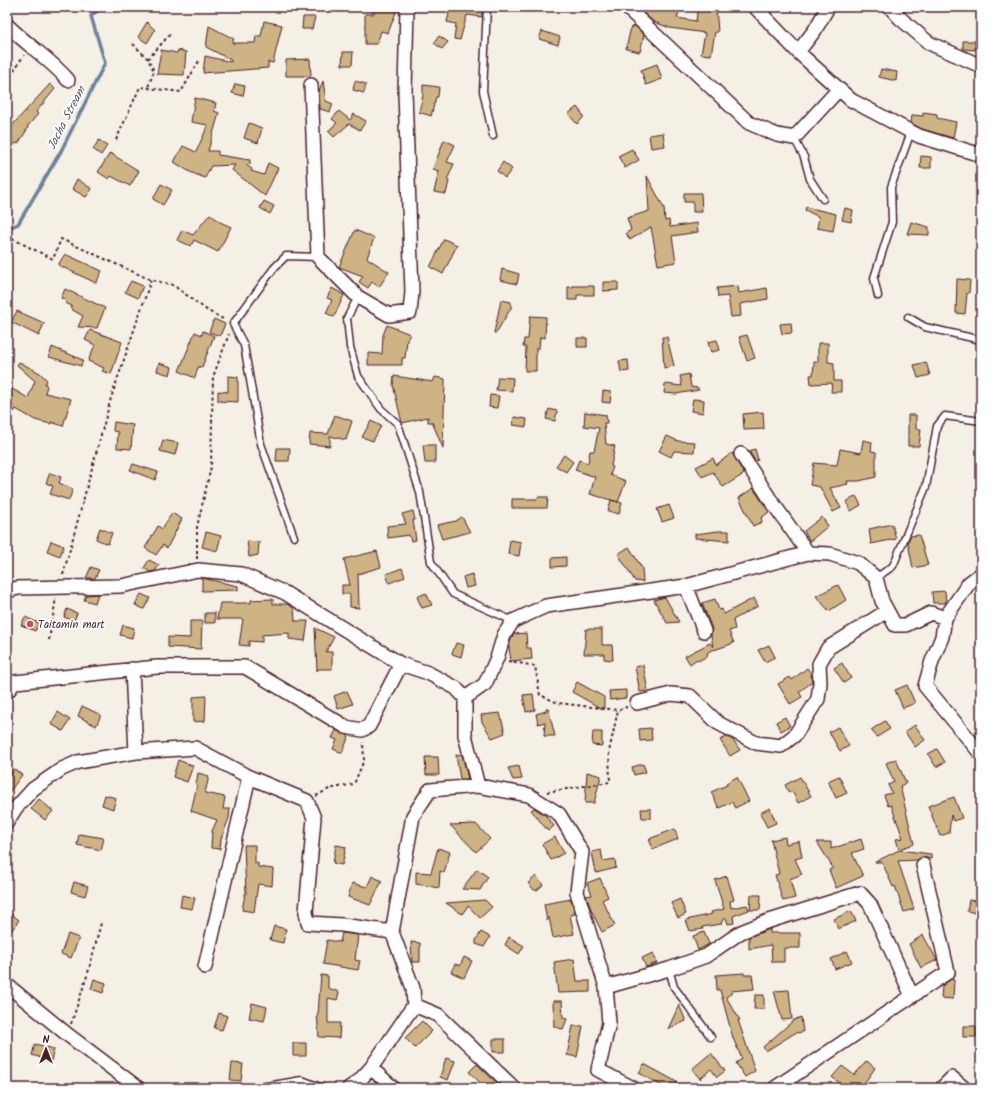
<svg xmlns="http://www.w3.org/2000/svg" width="988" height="1095" font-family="Kalam,sans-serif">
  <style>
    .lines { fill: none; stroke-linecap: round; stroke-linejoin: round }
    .stream { stroke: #6e829b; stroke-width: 3.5 }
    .building { fill: #ceb484; stroke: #4a1f2b }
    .lane-casing { stroke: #4a1f2b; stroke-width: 9 }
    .street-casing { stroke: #4a1f2b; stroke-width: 16 }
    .path { stroke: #4a1f2b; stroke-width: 2; stroke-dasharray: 3 3; stroke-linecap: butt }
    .lane { stroke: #fff; stroke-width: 6 }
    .street { stroke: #fff; stroke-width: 13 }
    .poi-dot { fill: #d1495b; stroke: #fff; stroke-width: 1.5 }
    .labels { text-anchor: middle; stroke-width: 3.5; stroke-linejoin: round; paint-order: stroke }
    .poi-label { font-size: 11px; fill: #4a1f2b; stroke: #fff; text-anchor: start }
    .water-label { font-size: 12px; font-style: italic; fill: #5f596c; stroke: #fff }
  </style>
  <rect width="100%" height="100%" fill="#f5f0e6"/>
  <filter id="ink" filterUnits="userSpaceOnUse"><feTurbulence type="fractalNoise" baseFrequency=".025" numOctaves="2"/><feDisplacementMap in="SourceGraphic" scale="8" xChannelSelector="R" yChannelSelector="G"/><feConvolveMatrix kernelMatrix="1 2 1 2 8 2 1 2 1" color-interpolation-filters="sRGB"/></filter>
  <g filter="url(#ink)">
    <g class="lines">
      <path class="stream" d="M7 229 18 224 61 151 105 63 91 16 102 7"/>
    </g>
    <path class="building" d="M384 7H398L388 33 381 31 377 44H365V14H373V9H383Z
      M447 7H482V17L467 15 460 40 454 39 456 24 447 22 449 13H446Z
      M645 7H681L677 18 696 21 698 7H716L718 32H715L711 55 701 54 705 33 670 28 654 22 642 12Z
      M303 17H315L312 29H302Z
      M264 21 282 25 273 63 268 62V68L203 73 205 56 231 62V60L206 47 209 26 234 39 232 43H255L256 36H261Z
      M147 22 155 30 147 43 138 37Z
      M635 26 644 35 640 52 626 49 631 27Z
      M542 31 560 37 558 45 539 39Z
      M439 36 448 42 442 49 434 43Z
      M963 41H975V50L963 49Z
      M161 50 177 53 178 50 186 52 184 75 157 74Z
      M343 52H353L352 65H342Z
      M310 59 311 76H286V60Z
      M657 64 662 79 646 85 641 70Z
      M881 69 897 72 896 81 879 77Z
      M323 81 326 101 333 104 330 112 320 109 319 91Z
      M355 81 366 84 364 93 353 90Z
      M50 84 55 89 36 112 38 114 27 127 28 128 18 144 16 143 7 151V131Z
      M235 84 245 86 243 96 232 93Z
      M423 85 439 87 438 97H436L431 116 419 112 423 95Z
      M195 98 216 103 214 111 219 113 208 151H218V155L250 160V164L246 165 252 169 251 171 264 175 268 163 278 168 265 196 232 170 235 165 211 166 205 178 190 172 174 162 183 146 196 152 208 125 191 122Z
      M577 107 583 115V118L577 124 568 114Z
      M339 111 350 120 354 114 366 121 360 130 349 124 334 137 328 131 337 123 332 119Z
      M923 112 937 114V118L956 122 953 138 922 129 911 123 912 115 923 116Z
      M249 123 262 128 258 143 244 138Z
      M663 133 665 146 651 148 649 135Z
      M99 140 107 146 101 155 93 149Z
      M444 140 455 145 447 162 454 164 447 180 449 181 446 194 434 192 439 171 433 169Z
      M632 149 639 160 625 168 618 156Z
      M110 153 139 171 130 186 111 176 109 179 98 172Z
      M921 156 931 157V168H920Z
      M503 162 512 169 505 178 497 171Z
      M647 176 664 208 665 221 669 220 670 227 697 223 698 232 672 236 676 262 658 265 651 227 630 240 626 233 631 230 627 218 649 211Z
      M77 179 92 189 86 197 72 189Z
      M161 184 172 190 163 205 153 199Z
      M684 193H701L702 212H693V202H684Z
      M264 201 274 206 270 214 260 208Z
      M806 207 836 214 833 231 817 228 819 217 805 210Z
      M845 208 853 210 851 222 842 220Z
      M210 214 220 222 231 227 218 252 194 240 191 246 177 240 182 230 193 235Z
      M911 222 929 227V235L907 234Z
      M355 230 374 238 367 258 389 272 379 287 372 282 368 288 359 282 363 276 339 267Z
      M444 239 457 245 443 274 430 267Z
      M65 254 102 271 96 283 58 265Z
      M502 269 519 274 517 284 500 280Z
      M957 279 970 280 969 293H967L965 314 956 313Z
      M131 281 143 286 138 298 125 292Z
      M603 282H618V290L603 291Z
      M573 286H594V295H577V300H568V287H573Z
      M738 286 739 293 767 288 768 299 740 304 741 316 731 317 728 296 718 297 717 288Z
      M332 288 344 295 334 317 326 313 332 300 327 298Z
      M65 289 105 308 97 328 78 327 83 316 71 309 72 306 65 303 66 300 61 298Z
      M501 300 511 302V308L496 333H494Z
      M17 311 44 323 39 336 11 322Z
      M530 316 546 317 545 338 540 337 539 348H536V371H525L526 347H523L524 339H528Z
      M214 319 225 324 220 336 209 332Z
      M791 323 792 333 782 334 780 324Z
      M387 325 410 334 407 340 405 358H402V365H368V353L382 354 383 335Z
      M90 330 122 342 111 374 102 371 104 368 88 361 95 345 85 340Z
      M203 331 214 336 202 367H198L195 378 179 371 195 332 202 335Z
      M747 335 755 358 747 361 739 337Z
      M662 337H667L674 366 664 368Z
      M577 338H587V347H577Z
      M717 340 720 350 711 352 708 342Z
      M818 343H828V362L834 363V381H841V392H831L832 383 811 384 810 375H813L814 362H818Z
      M52 347 83 360 81 366 49 357Z
      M628 360 629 371 621 372 619 361Z
      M19 362 40 373 47 380 45 384 47 386 45 393 71 399 63 426 51 422V424L35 420 16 409 14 412 7 408V386L28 398 35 381 17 365Z
      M926 362 930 375 918 378 914 365Z
      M159 363 172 367 170 375 157 371Z
      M689 374 691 387 698 388 699 390 676 394 664 393 665 384 682 386 680 376Z
      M228 376 238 377V402L218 401V391L228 392Z
      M394 376 433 382 435 377 445 379 443 448 432 422H428V417L402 423 393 385Z
      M498 377 513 378 512 391 496 390Z
      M603 391 611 392 610 403 602 402Z
      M490 395 499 396 497 408 489 407Z
      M693 399 704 400 703 413 691 411Z
      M549 409 557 411 555 421 546 419Z
      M585 412 606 415 607 423H604L606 444 615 446 611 466 613 467 610 475 626 481 618 502 590 494 595 477 575 470 579 460 588 463 590 451H594L599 428 584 426Z
      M763 412 764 429 744 430 743 414Z
      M335 415 352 421 346 440 330 436V446L309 444 310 433 328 434Z
      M908 415H916V429H921L919 446H908Z
      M514 417 527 419 526 427 513 425Z
      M371 421 381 426 373 441 362 437Z
      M114 422 133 425 131 449 117 448 118 432 113 431Z
      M667 436 678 441 695 442 694 452 674 451 671 457 659 451Z
      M163 440 178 443 175 455 160 451Z
      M863 440 872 442 871 451 876 452V477L859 481H847L848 484 830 488 841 508 833 512 820 487 810 485 814 463 837 465 840 449 861 453Z
      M423 445H435V463H425Z
      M277 448H290L289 461H276Z
      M755 449 758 460 755 461 749 451Z
      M732 453 744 474 723 487 713 472 702 477 696 467 713 458 716 465Z
      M564 455 573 462 566 472 556 466Z
      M133 464 158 472 155 480 130 470Z
      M50 473 61 477 59 483 73 489 69 500 50 494 53 486 46 483Z
      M753 488 769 512 761 518 762 522 753 526 739 498Z
      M856 496 861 505 851 511 846 502Z
      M538 497H548L547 508H512V499H537Z
      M611 500 622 503 619 514 608 511Z
      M669 505 674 518 662 522 657 509Z
      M413 511 415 520H413L416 540 411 541 409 535 388 538 387 526 406 524 402 514Z
      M172 513 182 519 167 548 163 545 156 555 145 548 158 526 162 529Z
      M462 517 470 532 442 539 437 525 456 521Z
      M822 517 828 526 810 541 804 531Z
      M892 524 896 539 871 544 869 529Z
      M100 528 112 533 108 544 96 539Z
      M718 531H729V541L695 538V534Z
      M206 532 221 536 217 551 202 547Z
      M919 535 928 565 913 568 908 543 910 536Z
      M510 540 521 542 519 556 508 554Z
      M51 541 64 546 60 556 47 551Z
      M247 541 259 542 258 555 249 557Z
      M629 547 642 568 643 582 635 581 618 554Z
      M377 551 381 567 358 574 359 608 350 607V594H342V585H350L344 559Z
      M566 557V566L552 567V558Z
      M149 560 159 565 155 571 150 572 144 568Z
      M91 567 99 570 95 578H86Z
      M402 568 405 577 389 583 386 574Z
      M472 574 475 586 466 588 463 577Z
      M202 578 238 586V590L202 591Z
      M838 585 846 600 829 611 816 596Z
      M945 591 946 603H933L932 592Z
      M426 593 432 605 422 608 417 597Z
      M98 594 95 603 84 600 86 595Z
      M141 594 150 598 144 609 135 605Z
      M665 597 679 622 667 623 654 600Z
      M754 598 758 606 733 620 735 629 729 631 734 643 714 650 713 649 707 653 708 656 698 661 697 659 690 664 685 656 710 643 713 647 711 635 712 629 702 603 715 599 719 610 722 609 724 614Z
      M273 599V604H287L294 608 295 621H308L305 641 289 639V633L262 635V642L249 641V646L239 645 243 619H217L220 603H251V600Z
      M67 609 77 613 74 621 64 617Z
      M205 613H215V623H205Z
      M25 617 39 623 35 631 21 625Z
      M190 621H202L201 649 168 647V637L190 638Z
      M123 625 134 628 132 638 120 635Z
      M315 628 334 637 326 652H332V669H318L317 671Z
      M586 629H602V645H612L613 660 604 659V654H584Z
      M526 633 527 648H531L532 659 511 661 509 647 511 638 514 634Z
      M456 643 464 645 461 657 452 654Z
      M769 645 775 657 765 662 758 650Z
      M842 663 851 678 844 683 834 668Z
      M643 665 648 691 640 692 635 667Z
      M807 668 811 673 812 682 799 692 802 697 790 704 778 684 790 677 792 680Z
      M577 682 604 697V710L572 692Z
      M907 685 915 703 903 708 895 690Z
      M626 690V698L610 700 609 691Z
      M347 691 353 704 338 709 334 696Z
      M533 694 535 710 526 712 523 695Z
      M206 696 205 721 193 722V697Z
      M82 706 101 715 96 726 78 716Z
      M546 708H548L555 736H544L545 722 538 724 536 714 546 711Z
      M58 712 70 720 63 731 51 724Z
      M500 713 505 733 492 738 482 722 481 715Z
      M785 717 790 726 781 731 776 722Z
      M885 721 890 729 877 737 871 730Z
      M915 725 925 740 915 747 905 732Z
      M838 727 849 746 840 751 829 732Z
      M651 728 652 740 640 741 639 729Z
      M336 730 349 736 342 753 333 749 337 740 332 738Z
      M593 732H602V746L592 745Z
      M727 737 733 740 740 750 730 756 720 740Z
      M937 749 945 762 936 767 928 754Z
      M462 754 468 779H460L456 755Z
      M425 757H438L439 775H426Z
      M896 759 906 783 900 786 914 844 899 849 896 839 903 838 891 805 888 806 884 795 892 793 888 785 894 782 886 763Z
      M178 760 193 766 187 782 173 777Z
      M643 764 646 772 634 775 632 767Z
      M519 766 522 779 513 780 508 768Z
      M14 769 22 775 7 795V779Z
      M587 772 601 776 594 803H585Z
      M198 773 209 776 205 793 225 797 223 809H230L229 818 221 839 220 849 211 848 212 831 217 820 191 811 197 785H196Z
      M839 776 847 793 836 798 828 781Z
      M737 777 749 801 735 808 732 802 719 808 711 792 727 785 726 783Z
      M800 777 811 796 798 803 792 791 789 793 785 785Z
      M105 795 116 798 113 809 102 805Z
      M954 797 962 818 953 821 951 815 949 833 940 836 928 806Z
      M39 799 53 811 45 820 31 809Z
      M534 808 545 815 554 826 548 831 531 810Z
      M770 808 776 823 767 827 760 813Z
      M641 809H651V818H642Z
      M476 824 490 839 476 852 450 825Z
      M675 829 678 839 653 849 649 839Z
      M79 834 104 838 101 850 77 845Z
      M555 837 564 853 551 860 542 844Z
      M785 837 786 844 799 841 802 857 795 859 802 874 790 879 795 898 783 901 775 875 779 874 771 840Z
      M861 839 864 849 852 853 863 876 836 888 829 870 833 868 817 842H831V849Z
      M244 845H255V863H258V867L273 869 272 886 258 884 254 912 242 910 245 894H246Z
      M336 845 346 847 342 865 333 863Z
      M438 848 450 852 444 873 440 871 439 888 416 884V872L431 873Z
      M601 850 603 861 615 859 616 868 596 873 592 852Z
      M899 850 931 854V859L922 857 917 860 898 861 914 909 904 912 895 886 893 887 882 862H875Z
      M477 869 488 877 480 890 462 889Z
      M372 876 382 881 370 905 348 897 352 883 367 887Z
      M536 876 543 885 537 890H534L528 883Z
      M727 876 734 900 730 901 731 908 747 905 749 910 733 916 734 923 728 924 726 918 723 919 721 924 702 927 703 929 690 931 686 920 712 914 711 912 724 909 715 880Z
      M600 878 608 897 602 900 615 925 602 932 592 912 586 896 592 895 587 883Z
      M74 882 88 886 85 896 71 892Z
      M182 895 195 898 192 909 180 907Z
      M751 895H761L760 910H750Z
      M571 899 575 914 570 915 574 934 553 938 549 917 547 921 544 904Z
      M680 899 686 914 678 918 671 903Z
      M485 900 492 907 480 918 468 906 462 914 446 903Z
      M969 900 981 902V914L967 911Z
      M7 911 19 920 7 937Z
      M851 911 856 921 838 929 834 919Z
      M274 926 286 929 283 943 270 940Z
      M770 929V933H800V948H784V962H772L771 945 749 949V937Z
      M481 932 490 937 484 947 476 944V940Z
      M704 932 709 944 698 950 693 936Z
      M342 933 358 935 355 960 360 961 358 970 323 964 327 940 340 942Z
      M68 934 79 938 71 958 61 954Z
      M923 935 937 960 921 968 909 944Z
      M509 937 524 946 519 954 505 945Z
      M411 942 420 943V962H412Z
      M847 951 852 962 835 969 831 959Z
      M653 953 657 963 646 967 642 958Z
      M464 957 472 961 464 978 451 972 455 964 460 966Z
      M574 959 577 981H590V992L558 993 554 962Z
      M744 973V975H752L754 989 731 991 732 993 726 997 740 1020H738L755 1071 745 1077 736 1063 742 1059 733 1038 720 990H717L716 975Z
      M321 975 328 976V988L339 992 337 1000 328 998V1023H340L339 1038 319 1037 317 1014H318Z
      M94 979 106 983 103 993 91 989Z
      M951 979 954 980 953 999 941 998 942 986Z
      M789 990 792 1019 782 1020 774 991Z
      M755 995H764V1009H754Z
      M553 1001H562L563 1018 567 1019 563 1029 554 1027Z
      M252 1003 267 1007 264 1021 249 1018Z
      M679 1005 686 1021 668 1029Z
      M219 1013 227 1016 222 1030 214 1028Z
      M801 1017 803 1032 795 1033 766 1051 763 1047 794 1020Z
      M422 1021 432 1031 415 1048 405 1038Z
      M573 1026H583L577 1057 567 1055Z
      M963 1026H976V1037H963Z
      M493 1039H505V1052H493Z
      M293 1043H306V1056H293Z
      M35 1044 54 1049 51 1061 32 1055Z
      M711 1053 725 1071 717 1077 711 1069 700 1079 692 1069Z
      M446 1058 455 1061 448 1080 440 1077Z
      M867 1061 875 1068 861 1088H846L832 1077 842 1066 854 1075Z
      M232 1063 243 1064 241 1081 230 1080Z
      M477 1064 502 1088H486L469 1072Z
      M644 1064 677 1082 676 1084 683 1088H661L662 1086 639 1073Z"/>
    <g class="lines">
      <g class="lane-casing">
        <path id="lane" d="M487 7 483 91 493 136
          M794 138 804 157 810 179 823 199
          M878 296 874 278 892 222 891 187 911 132
          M358 297 347 318 350 347 358 376 381 409 398 424 420 492 431 562 453 594 513 621
          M908 317 925 327 981 340
          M294 537 261 444 244 345 233 324 274 268 286 256 318 257
          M876 578 893 566 926 487 937 426 945 416 981 421
          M669 969 674 987 711 1037
          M255 1088 302 1080 323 1088"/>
      </g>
      <g class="street-casing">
        <path id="street" d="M626 7 749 123 777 135 794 138 839 89
          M755 7 798 52 851 100 919 136 981 155
          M890 7 901 19 929 43 981 66
          M7 25C27 45 50 59 68 80
          M798 52 815 30 828 7
          M311 85 318 257 358 297 389 315 410 312 412 292 405 92 407 7
          M741 454 770 499 808 553
          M981 574 969 583 945 618 942 637 932 661 925 686 981 754
          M686 586 704 631
          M7 591 18 588 121 586 198 570 241 574 285 593 401 664 428 673 456 688 465 698V735L478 786
          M132 669 136 752
          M7 692 15 682 157 667H245L346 727 362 730 369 726 401 664
          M465 698 485 684 497 658 504 635 513 621 546 606 686 586 808 553 830 554 858 563 876 578 882 601 895 625H906L931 613 945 618
          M637 703 671 694 690 696 718 723 756 743 781 746 795 735 818 699 820 683 819 664 828 648 887 611
          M7 822 15 809 33 789 62 769 78 762 136 752 195 748 249 777 307 801 314 818 306 912 308 923 342 925 392 932
          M205 967 249 777
          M7 985 68 1035 138 1088
          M606 987 669 969 706 956 741 932 766 922 860 893 870 904 912 996
          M414 1005 438 1015 514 1088
          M371 1068 393 1088
          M349 1088 358 1082 371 1068 414 1005 413 988 392 932 413 816 430 790 478 786 529 795 559 814 582 852 577 892 606 987 609 1023 598 1070 633 1088
          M775 1088 948 972 923 865
          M942 1088 952 1078 964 1088"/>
      </g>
      <path class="path" d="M133 44 148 59 154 71 148 87
        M148 59 171 33
        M7 81 24 55
        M116 140 140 87 181 92 199 61
        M7 236 53 259 61 239 151 280 173 285 208 311 225 320
        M197 559V527L211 467 213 377 229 334
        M63 575 111 398 151 280
        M49 640 56 598
        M508 661 535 666 540 695 558 703 618 710 627 707
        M547 792 610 782 609 752 618 710
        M316 796 329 789 354 784 364 760 363 742
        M71 1024 88 973 101 923"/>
      <use href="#lane" class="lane"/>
      <use href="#street" class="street"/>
    </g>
  </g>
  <circle class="poi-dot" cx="30" cy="624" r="4"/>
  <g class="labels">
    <g class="poi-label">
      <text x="38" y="628">Taitamin mart</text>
    </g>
    <g class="water-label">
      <text transform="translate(66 118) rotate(-63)" y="4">Jacha Stream</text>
    </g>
  </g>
  <rect width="988" height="1095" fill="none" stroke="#fff" stroke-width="24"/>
  <rect x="12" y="12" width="964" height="1071" fill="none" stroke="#4a1f2b" stroke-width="1.5" filter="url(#ink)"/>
  <g transform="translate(46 1049)" stroke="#ffffff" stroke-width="3" paint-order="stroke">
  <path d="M0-3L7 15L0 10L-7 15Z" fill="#4a1f2b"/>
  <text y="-6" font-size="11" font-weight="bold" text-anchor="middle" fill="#4a1f2b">N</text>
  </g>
</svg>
